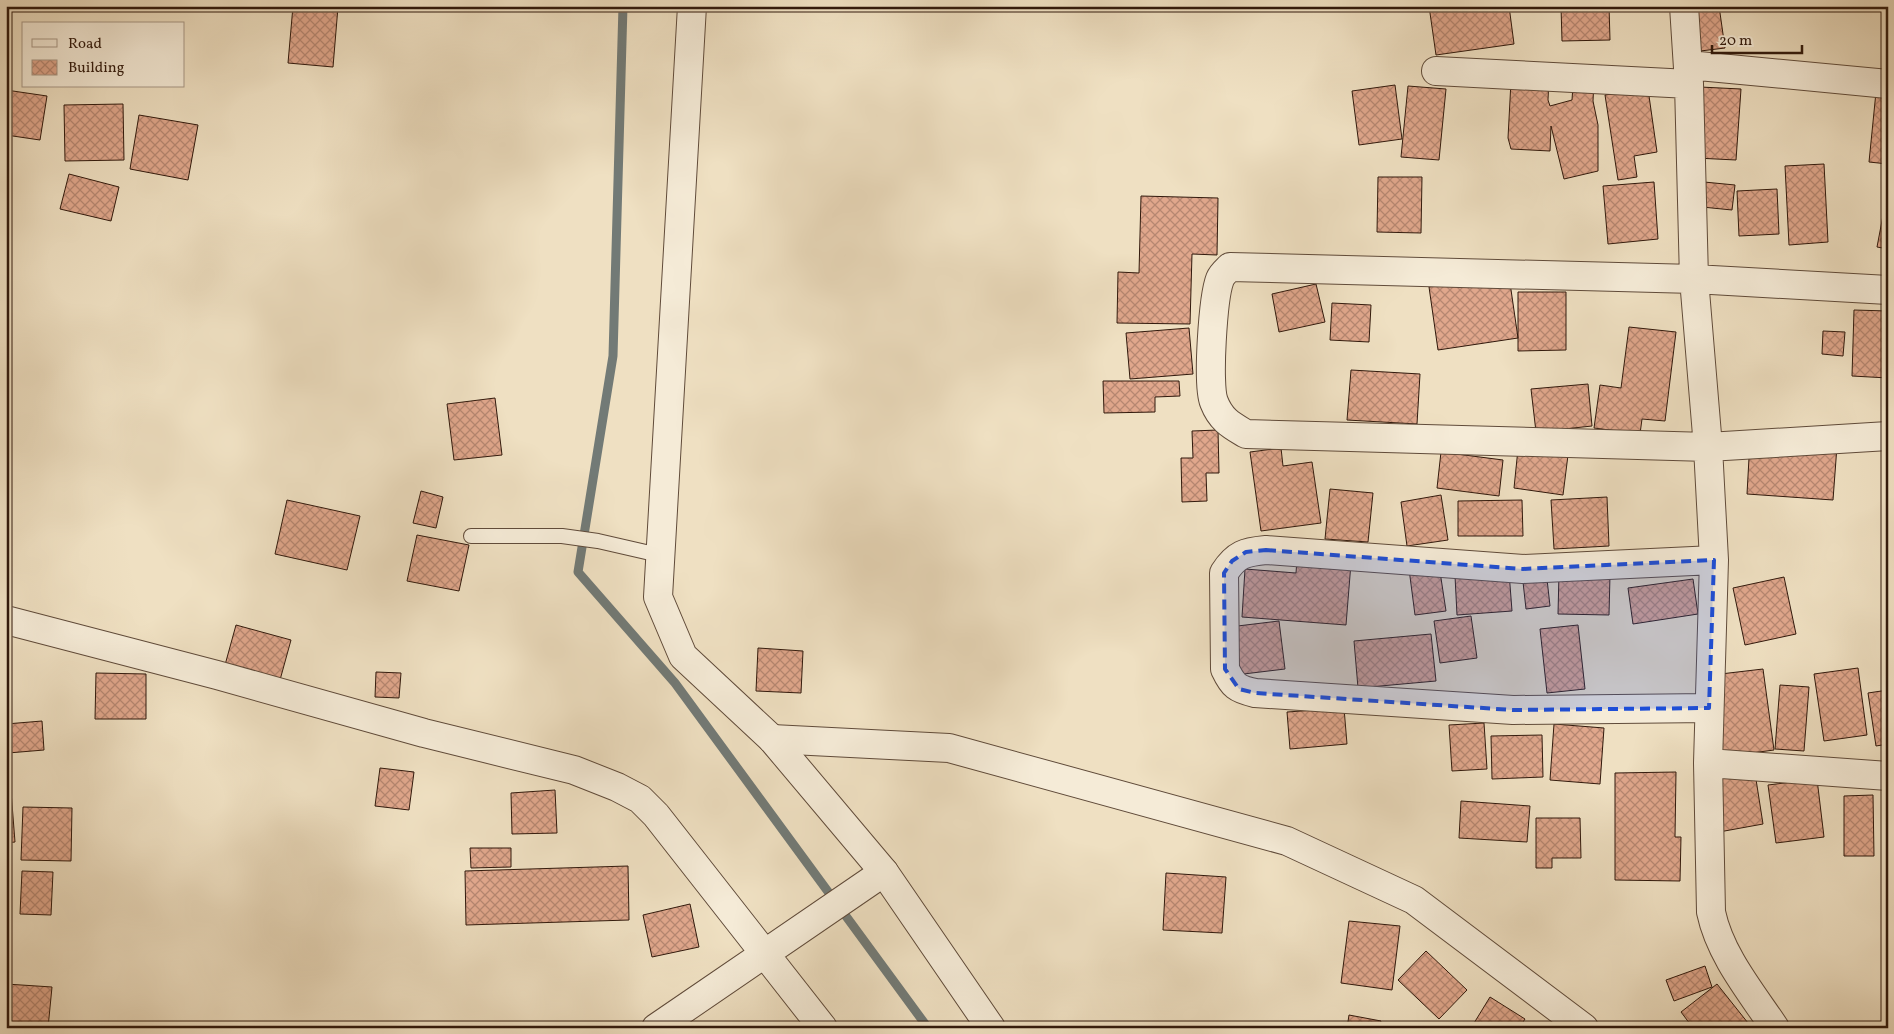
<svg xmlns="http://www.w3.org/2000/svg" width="1894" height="1034" font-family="Vollkorn,serif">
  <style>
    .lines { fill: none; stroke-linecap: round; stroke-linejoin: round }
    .stream { stroke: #727a76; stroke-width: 9 }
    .building { fill: url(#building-cross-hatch); stroke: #31190c }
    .service-casing { stroke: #604b3a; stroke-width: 16 }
    .minor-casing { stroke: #604b3a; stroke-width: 30 }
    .tertiary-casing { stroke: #604b3a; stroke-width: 30 }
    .service { stroke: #f5ebd7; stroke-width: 14 }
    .minor { stroke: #f5ebd7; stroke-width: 28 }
    .tertiary { stroke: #f5ebd7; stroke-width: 28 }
    .marked { fill: #1d4ed8; fill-opacity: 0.2; stroke: #1d4ed8; stroke-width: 4; stroke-dasharray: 10 6; stroke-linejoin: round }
  </style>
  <defs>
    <pattern id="building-cross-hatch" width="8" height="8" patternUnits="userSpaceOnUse" patternTransform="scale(1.25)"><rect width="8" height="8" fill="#e0a78c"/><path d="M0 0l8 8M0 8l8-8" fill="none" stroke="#b68771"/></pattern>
  </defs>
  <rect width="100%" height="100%" fill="#efe0c2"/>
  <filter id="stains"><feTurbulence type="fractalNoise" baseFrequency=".004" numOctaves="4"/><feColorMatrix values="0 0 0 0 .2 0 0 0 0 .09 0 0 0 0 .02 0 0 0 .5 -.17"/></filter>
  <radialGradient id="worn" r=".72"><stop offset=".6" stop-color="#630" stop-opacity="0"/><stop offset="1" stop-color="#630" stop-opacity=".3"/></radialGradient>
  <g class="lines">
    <path class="stream" d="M623 6 613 356 578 572 675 683 928 1028"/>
  </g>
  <path class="building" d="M293 6 338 7 333 67 288 63Z
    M1429 6H1509L1514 44 1436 55Z
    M1561 6H1609L1610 40 1562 41Z
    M1678 6H1719L1725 48 1684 53Z
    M1549 78 1548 100 1550 106 1572 100 1573 85 1594 79 1593 101 1598 125V171L1564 179 1551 126 1550 151 1511 149 1508 138 1511 81Z
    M1395 85 1402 139 1359 145 1352 91Z
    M1408 86 1446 89 1439 160 1401 157Z
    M1700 87 1741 89 1736 160 1696 158Z
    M1648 89 1657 152 1634 156 1637 177 1618 180 1605 95Z
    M6 90 47 96 40 140 6 135Z
    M1876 92 1888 93V164L1869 162Z
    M123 104 124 160 65 161 64 105Z
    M139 115 198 125 188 180 130 169Z
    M1824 164 1828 242 1789 245 1785 166Z
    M69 174 119 187 111 221 60 209Z
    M1378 177H1422L1421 233 1377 232Z
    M1654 182 1658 239 1608 244 1603 186Z
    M1704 182 1735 185 1732 210 1702 207Z
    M1777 189 1779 234 1739 236 1737 191Z
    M1888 189V249L1877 247Z
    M1141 196 1218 198 1217 255 1192 254 1190 324 1117 323 1118 272 1139 273Z
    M1509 276 1518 338 1438 350 1429 287Z
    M1316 284 1325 322 1279 332 1272 294Z
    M1518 292H1566V350L1518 351Z
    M1332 303 1371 305 1369 342 1330 340Z
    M1854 310 1888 311V378L1852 376Z
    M1629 327 1676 332 1665 421 1642 419 1640 434 1594 428 1600 385 1621 388Z
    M1189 328 1193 374 1130 379 1126 333Z
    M1823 331 1845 332 1843 356 1822 354Z
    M1351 370 1420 374 1417 424 1347 420Z
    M1103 381H1179L1180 396 1155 397V412L1104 413Z
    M1588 384 1592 426 1536 432 1531 389Z
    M495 398 502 455 454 460 447 404Z
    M1218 430 1219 473H1206L1207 501 1182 502 1181 458H1193L1192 431Z
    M1750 440 1837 446 1833 500 1747 494Z
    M1281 448 1283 466 1312 462 1321 523 1261 531 1250 452Z
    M1518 449 1568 455 1563 495 1514 488Z
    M1441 452 1503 460 1499 496 1437 488Z
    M1330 489 1373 493 1368 542 1325 539Z
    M421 491 443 497 436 528 413 523Z
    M1441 495 1448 540 1407 546 1401 502Z
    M1607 497 1609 546 1554 549 1551 500Z
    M287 500 360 516 347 570 275 554Z
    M1522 500 1523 536H1458V501Z
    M417 535 469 545 459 591 407 581Z
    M1297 559 1351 563 1346 625 1242 617 1245 569 1296 573Z
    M1439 565 1446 611 1415 615 1409 569Z
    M1509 572 1512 611 1457 615 1455 576Z
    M1559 573 1610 575 1609 615 1558 614Z
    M1784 577 1796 634 1745 645 1733 588Z
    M1547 579 1550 606 1526 609 1523 582Z
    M1693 579 1698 614 1633 624 1628 588Z
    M1471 616 1477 658 1440 663 1434 621Z
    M1279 621 1285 669 1227 676 1221 628Z
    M236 625 291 640 280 680 225 665Z
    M1578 625 1585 689 1547 693 1540 629Z
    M1431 634 1436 681 1358 688 1354 641Z
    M758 648 803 651 801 693 756 691Z
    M1858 668 1867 735 1824 741 1814 674Z
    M1763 669 1774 750 1722 757 1712 675Z
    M376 672 401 673 399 698 375 697Z
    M96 673 146 674V719H95Z
    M1780 685 1809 687 1804 751 1775 749Z
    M1888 690V744L1876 746 1868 693Z
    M1344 708 1347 744 1290 749 1287 712Z
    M42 721 44 750 8 753 15 842 6 843V724Z
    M1484 723 1487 769 1452 771 1449 725Z
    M1554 724 1604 728 1600 784 1550 780Z
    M1542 735 1543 777 1492 779 1491 736Z
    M380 768 414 772 409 810 375 806Z
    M1676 772 1675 837H1681L1680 881 1615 880V773Z
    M1755 773 1763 824 1719 832 1710 780Z
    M1817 779 1824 837 1776 843 1768 785Z
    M555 790 557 833 512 834 511 793Z
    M1873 795 1874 856H1844V796Z
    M1461 801 1530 806 1527 842 1459 838Z
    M23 807 72 808 71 861 21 860Z
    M1536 818H1580L1581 858H1552V868H1536Z
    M470 848H511V867L471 868Z
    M628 866 629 920 466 925 465 871Z
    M22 871 53 872 51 915 20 914Z
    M1166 873 1226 877 1222 933 1163 930Z
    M690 904 699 947 652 957 643 915Z
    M1349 921 1400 926 1392 990 1341 983Z
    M1426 951 1467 990 1439 1019 1398 980Z
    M1705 966 1712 987 1674 1001 1666 980Z
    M6 984 52 987 48 1028H6Z
    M1717 984 1752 1028H1693L1681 1012Z
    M1490 997 1525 1019 1519 1028H1471Z
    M1349 1015 1381 1021 1379 1028H1347Z
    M307 1025V1028H288Z"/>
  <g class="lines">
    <g class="service-casing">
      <path id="service" d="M471 536H562L598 541 659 555"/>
    </g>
    <g class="minor-casing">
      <path id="minor" d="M1684 6 1689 84 1694 279 1708 447 1714 560 1708 763 1711 912C1720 955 1751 992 1775 1028
        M1688 65 1888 84
        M1436 71 1689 84
        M1888 290 1694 279 1230 267C1226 271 1222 274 1220 279 1213 297 1207 385 1214 402 1221 420 1231 425 1246 434L1708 447 1888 436
        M6 620 217 675 424 733 574 770 617 787 640 799 656 815 823 1028
        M1709 708 1513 710 1255 693C1237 689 1233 686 1225 669L1224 573C1236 554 1245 552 1266 550L1523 569 1714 560
        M772 739 949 748 1287 841 1414 900 1584 1028
        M1708 763 1888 776
        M656 1028 884 872"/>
    </g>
    <g class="tertiary-casing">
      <path id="tertiary" d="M692 6 658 597 683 656 772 739 884 872 991 1028"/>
    </g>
    <use href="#service" class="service"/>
    <use href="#minor" class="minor"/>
    <use href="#tertiary" class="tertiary"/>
  </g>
  <path class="marked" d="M1266 550 1523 569 1714 560 1709 708 1513 710 1255 693 1239 689 1225 669 1224 573 1232 561 1246 552Z"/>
  <rect width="1894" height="1034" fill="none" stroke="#efe0c2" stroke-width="25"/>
  <rect x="8" y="8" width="1879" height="1019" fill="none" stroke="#31190c" stroke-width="2.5"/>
  <rect x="12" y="12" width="1869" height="1009" fill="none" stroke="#31190c"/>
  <rect x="22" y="22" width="162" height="65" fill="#f5ebd7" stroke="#a79786"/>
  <rect x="32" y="39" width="25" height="8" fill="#f5ebd7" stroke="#a79786"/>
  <text x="68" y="48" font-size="15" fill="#31190c">Road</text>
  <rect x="32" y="60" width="25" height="15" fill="url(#building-cross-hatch)" stroke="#a79786"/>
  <text x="68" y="72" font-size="15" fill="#31190c">Building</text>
  <path d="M1712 45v8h90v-8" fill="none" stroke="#31190c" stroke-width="2.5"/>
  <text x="1719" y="45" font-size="15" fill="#31190c" stroke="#f5ebd7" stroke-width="4" paint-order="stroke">20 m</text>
  <rect width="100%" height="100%" filter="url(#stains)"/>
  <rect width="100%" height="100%" fill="url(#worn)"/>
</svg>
